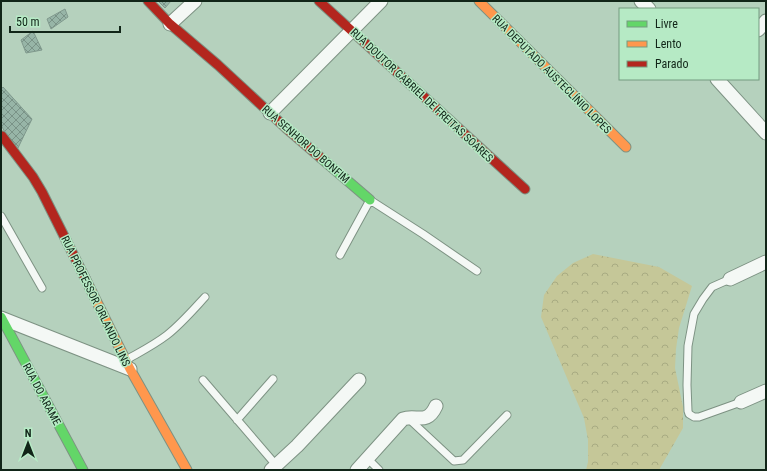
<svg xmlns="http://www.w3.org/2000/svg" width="767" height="471" font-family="'Roboto Condensed',sans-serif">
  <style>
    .forest { fill: url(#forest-crowns) }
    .building { fill: url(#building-cross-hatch); stroke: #80998d }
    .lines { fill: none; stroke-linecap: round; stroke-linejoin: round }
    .lane-casing { stroke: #7d9283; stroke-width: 9 }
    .street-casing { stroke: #7d9283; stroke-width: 15 }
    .fast-casing { stroke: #7d9283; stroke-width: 11 }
    .slow-casing { stroke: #7d9283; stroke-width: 11 }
    .jam-casing { stroke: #7d9283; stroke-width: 11 }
    .lane { stroke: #f4f8f5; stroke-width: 7 }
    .street { stroke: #f4f8f5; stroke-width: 13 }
    .fast { stroke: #63d668; stroke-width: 9 }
    .slow { stroke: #ff974d; stroke-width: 9 }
    .jam { stroke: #b3261e; stroke-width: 9 }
    .labels { text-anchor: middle; stroke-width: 3; stroke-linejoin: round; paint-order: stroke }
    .street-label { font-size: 11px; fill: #112518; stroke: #b6eac5 }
  </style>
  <defs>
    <pattern id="forest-crowns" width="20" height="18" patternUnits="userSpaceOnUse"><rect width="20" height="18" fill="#c5c798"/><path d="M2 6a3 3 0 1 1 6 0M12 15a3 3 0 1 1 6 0" fill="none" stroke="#a8ab82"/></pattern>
    <pattern id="building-cross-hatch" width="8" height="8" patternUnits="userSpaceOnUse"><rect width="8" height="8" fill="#97b5a7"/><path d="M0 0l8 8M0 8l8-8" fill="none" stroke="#7a9387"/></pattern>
  </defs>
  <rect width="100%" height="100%" fill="#b5d1bd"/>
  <path class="forest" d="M593 254 659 267 692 286 679 328 676 349 675 368 683 407V428L659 470H586L588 462V440L584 418 541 317 544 295 557 276 573 263Z"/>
  <path class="building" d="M158 1H171L165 8Z
    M65 9 68 17 51 29 47 19Z
    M33 31 42 50 26 53 21 40Z
    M3 87 32 119 16 152 1 125V89Z"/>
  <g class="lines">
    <g class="lane-casing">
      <path id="lane" d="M1 216 42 288
        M340 255 370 200 423 234 477 271
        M730 279 712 287 703 299 694 314 688 346 687 385 688 411 689 414 694 417H699L741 402
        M126 360C140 352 154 345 167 335 181 324 193 310 205 297
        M203 380 276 465
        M409 419 454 461 463 460 507 415
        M237 420 273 379
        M368 459 379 470"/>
    </g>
    <g class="street-casing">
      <path id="street" d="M641 1 649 9
        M170 24 195 1
        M758 30 766 21
        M717 79 766 133
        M270 113 381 1
        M730 279 766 262
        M1 318 130 369
        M741 402 766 391
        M271 470 297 446 359 380
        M357 470 403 419C416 414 427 426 436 406"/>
    </g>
    <g class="fast-casing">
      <path id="fast" d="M321 158 370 200
        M1 317 83 470"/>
    </g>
    <g class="slow-casing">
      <path id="slow" d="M479 1 626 147
        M85 278 130 369 187 470"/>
    </g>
    <g class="jam-casing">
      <path id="jam" d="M148 1 170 24 218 65 286 128 321 158
        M319 1 525 189
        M2 136 33 177 42 192 85 278"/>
    </g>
    <use href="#lane" class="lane"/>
    <use href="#street" class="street"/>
    <use href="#fast" class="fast"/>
    <use href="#slow" class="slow"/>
    <use href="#jam" class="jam"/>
  </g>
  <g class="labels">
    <g class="street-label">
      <text transform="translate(552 74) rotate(45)" y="4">RUA DEPUTADO AUSTECLÍNIO LOPES</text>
      <text transform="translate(422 95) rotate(43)" y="4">RUA DOUTOR GABRIEL DE FREITAS SOARES</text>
      <text transform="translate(306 144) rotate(41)" y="4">RUA SENHOR DO BONFIM</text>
      <text transform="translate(96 301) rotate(64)" y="4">RUA PROFESSOR ORLANDO LINS</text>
      <text transform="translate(42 394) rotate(62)" y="4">RUA DO ARAME</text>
    </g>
  </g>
  <rect width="767" height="471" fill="none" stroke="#112518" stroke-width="4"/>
  <rect x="619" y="8" width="140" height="72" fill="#b6eac5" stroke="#749b80"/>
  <rect x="627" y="21" width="20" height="6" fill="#63d668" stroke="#749b80"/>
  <text x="655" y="28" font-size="12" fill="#112518">Livre</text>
  <rect x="627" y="41" width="20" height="6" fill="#ff974d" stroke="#749b80"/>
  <text x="655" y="48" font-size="12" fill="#112518">Lento</text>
  <rect x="627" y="61" width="20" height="6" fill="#b3261e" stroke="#749b80"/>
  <text x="655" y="68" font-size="12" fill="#112518">Parado</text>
  <g transform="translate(28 443)" stroke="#b6eac5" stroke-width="3" paint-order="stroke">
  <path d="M0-3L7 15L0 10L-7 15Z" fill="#112518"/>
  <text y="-6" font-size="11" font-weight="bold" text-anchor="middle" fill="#112518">N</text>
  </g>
  <path d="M10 26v6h110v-6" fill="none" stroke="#112518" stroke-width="2"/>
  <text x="16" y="26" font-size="12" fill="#112518" stroke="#b6eac5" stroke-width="3" paint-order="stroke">50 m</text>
</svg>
